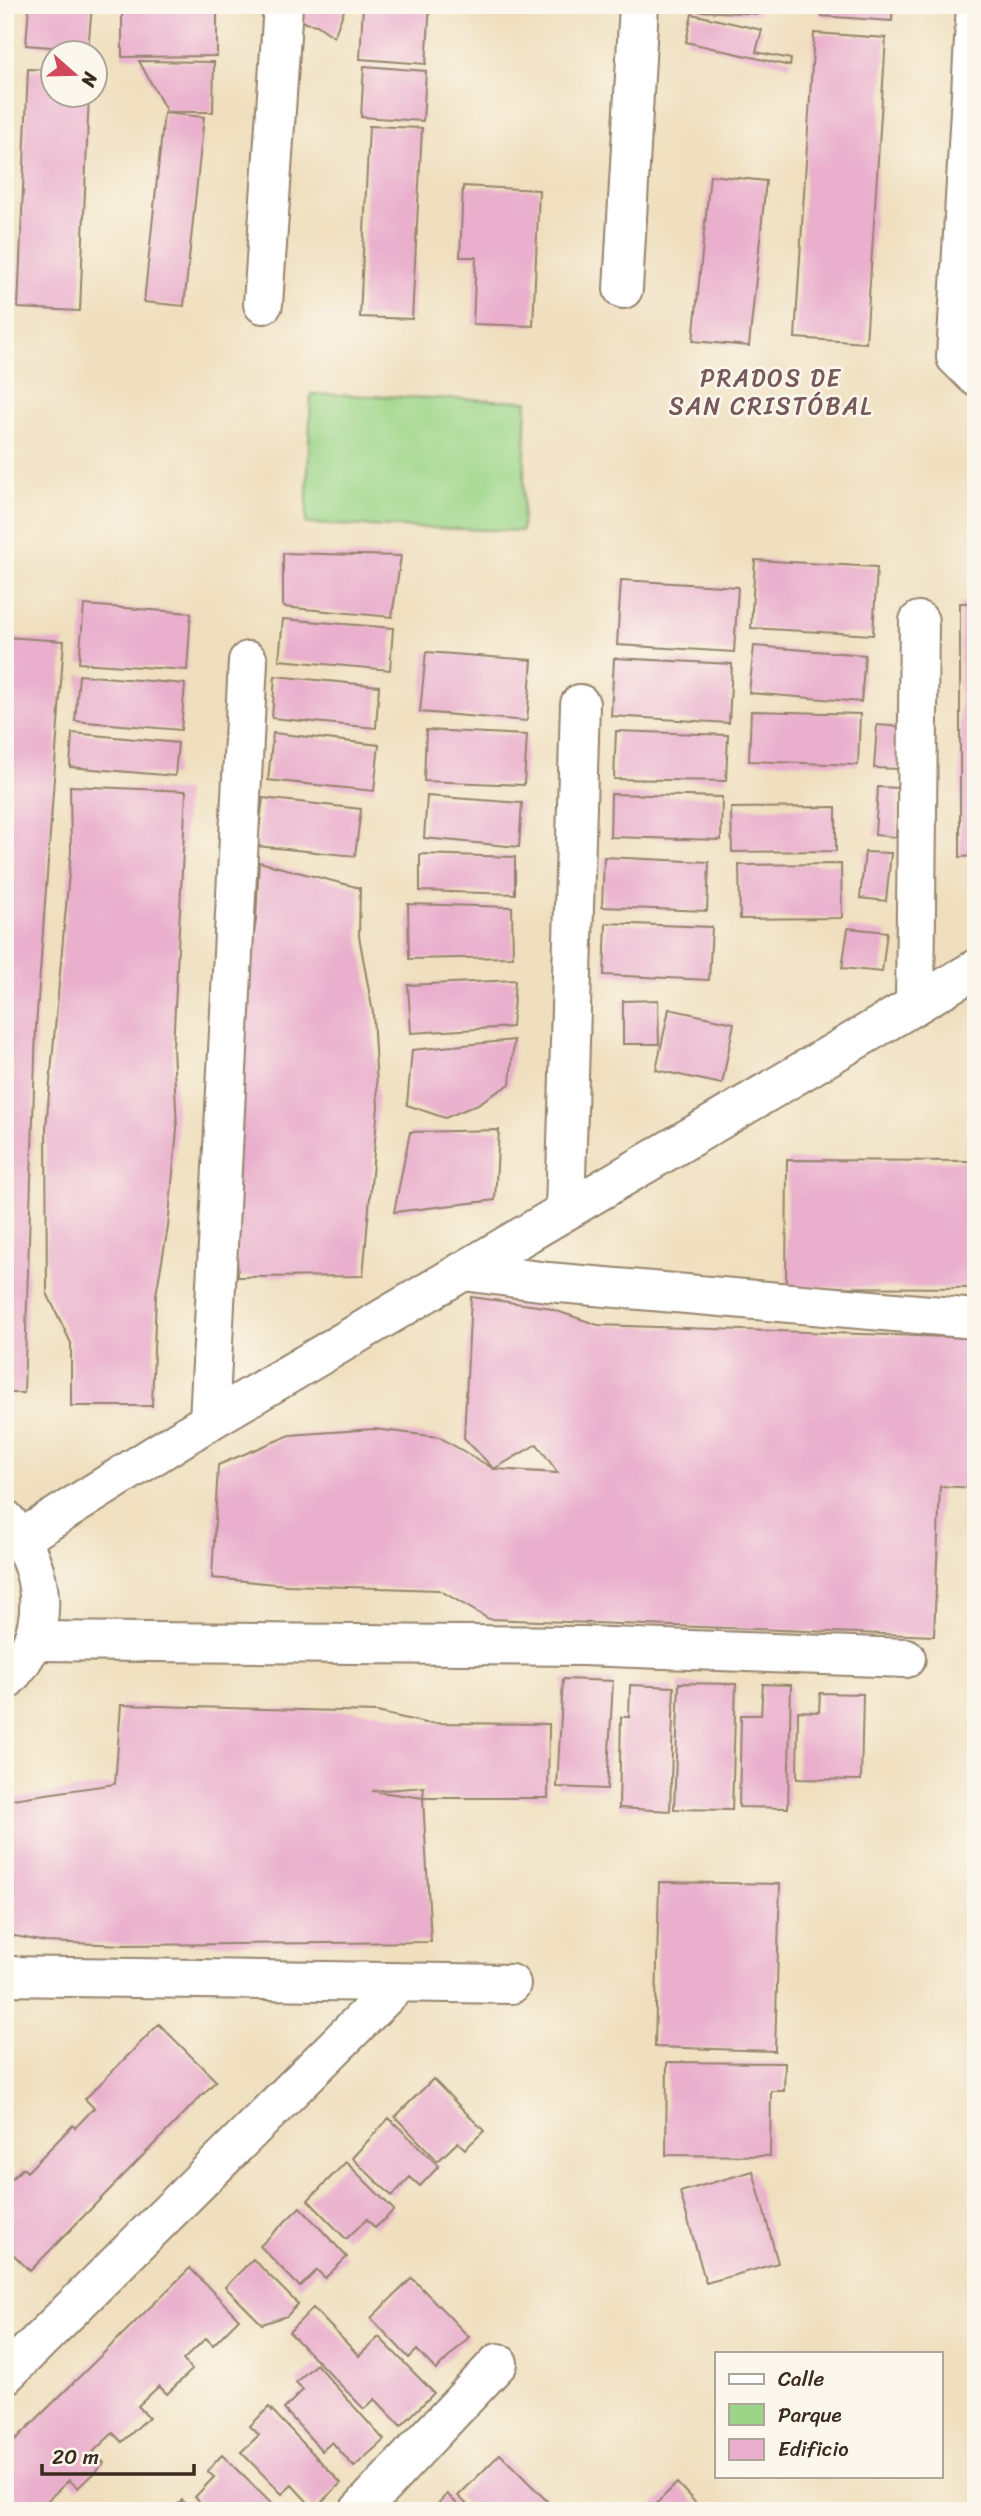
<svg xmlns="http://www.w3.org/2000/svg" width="981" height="2516" font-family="Sriracha,sans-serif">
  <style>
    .green { fill: #9cd588; stroke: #6c8053; stroke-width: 2 }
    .building { fill: #e9afcc; fill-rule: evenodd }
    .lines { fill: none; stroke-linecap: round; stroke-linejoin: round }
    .minor-casing { stroke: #95846e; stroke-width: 42 }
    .tertiary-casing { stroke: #95846e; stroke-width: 42 }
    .minor { stroke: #fff; stroke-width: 38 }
    .tertiary { stroke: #fff; stroke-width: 38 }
    .labels { text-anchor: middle; stroke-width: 5; stroke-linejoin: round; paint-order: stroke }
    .neighbourhood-label { font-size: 24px; letter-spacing: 2px; fill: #78595b; stroke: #fbf7ec }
  </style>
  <rect width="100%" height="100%" fill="#fbf7ec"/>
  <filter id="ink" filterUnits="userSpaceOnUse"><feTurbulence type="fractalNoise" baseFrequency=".0143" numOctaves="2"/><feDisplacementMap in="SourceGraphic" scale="14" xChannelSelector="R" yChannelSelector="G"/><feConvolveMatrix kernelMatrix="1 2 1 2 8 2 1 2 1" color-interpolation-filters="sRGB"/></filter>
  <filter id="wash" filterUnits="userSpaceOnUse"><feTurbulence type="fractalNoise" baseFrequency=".00686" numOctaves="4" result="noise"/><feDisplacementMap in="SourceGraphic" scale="28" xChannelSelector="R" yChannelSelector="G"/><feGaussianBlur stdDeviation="1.57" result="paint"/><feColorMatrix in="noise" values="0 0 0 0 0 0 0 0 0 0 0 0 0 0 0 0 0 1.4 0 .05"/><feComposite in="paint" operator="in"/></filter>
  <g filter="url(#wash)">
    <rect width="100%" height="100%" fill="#efdfbe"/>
    <path class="green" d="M311 394 527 401 522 531 306 524Z"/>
    <g id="blocks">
      <path class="building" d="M29 5H92L88 50 26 45Z
        M122 5H217V56L122 57Z
        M289 5H346L334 37 317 25 305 23Z
        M363 5H430L426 64 360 59Z
        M701 5H759L758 14 700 11Z
        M821 5H893L892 21 821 16Z
        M692 14 762 30 756 52 791 59 790 66 686 42Z
        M814 33 886 38 866 343 795 338Z
        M139 61 214 62 213 112H167Z
        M364 66 426 71 423 121 361 117Z
        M28 69 52 70V94H89L80 311 18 308Z
        M164 113 204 117 184 306 144 302Z
        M369 126 422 128 412 319 360 317Z
        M710 175 766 181 749 346 693 341Z
        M463 186 539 190 533 326 473 324 476 257H460Z
        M283 553 401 556 392 617 283 607Z
        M755 560 877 567 873 635 751 628Z
        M621 580 738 587 734 652 617 645Z
        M960 603H976V856L960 857Z
        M84 605 191 613 187 670 79 663Z
        M283 619 393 628 390 670 279 660Z
        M5 637 64 641 36 1027 24 1393H5Z
        M754 646 865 655 861 702 749 693Z
        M426 652 532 660 527 721 420 712Z
        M614 658 732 664 729 723 611 716Z
        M79 675 185 684 181 730 75 721Z
        M275 676 379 686 376 728 272 718Z
        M751 711 860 714 858 765 749 761Z
        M877 725 903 727 899 769 874 768Z
        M426 730 527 735 524 785 424 781Z
        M616 731 728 735 726 781 614 779Z
        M72 733 178 743 175 776 70 767Z
        M273 733 379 745 374 791 268 780Z
        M70 786 186 791 173 1047 177 1129 168 1227 156 1295 152 1406H71V1343L47 1293 46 1127 71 851Z
        M878 787 899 788 896 837 875 835Z
        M611 794 722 797 721 840 610 837Z
        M427 796 522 803 519 847 424 838Z
        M263 798 361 809 355 856 257 846Z
        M836 807V851L732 852 731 808Z
        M865 852 891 853 886 901 860 898Z
        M420 854 515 857V894L420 891Z
        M604 857 709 862 707 911 602 907Z
        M259 862 360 888 359 936 373 1013 378 1106 363 1276 238 1277 233 1183 243 1042 251 993 250 960 256 920Z
        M841 864 842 918 740 919 739 865Z
        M408 904 512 907 513 957 409 959Z
        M606 923 712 927 709 980 604 975Z
        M848 928 887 932 882 972 842 968Z
        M515 980 512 1027 411 1033 408 985Z
        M658 1000 659 1044H623V1001Z
        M669 1009 734 1023 722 1084 656 1070Z
        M514 1040 510 1084 476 1105 445 1118 407 1105 412 1050Z
        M499 1130 495 1200 394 1212 410 1132Z
        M972 1157H976V1288L786 1287 787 1160 971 1161Z
        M471 1297 545 1307 598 1325 976 1338V1488L940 1486 934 1636 489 1619 439 1590 287 1585 212 1578 218 1465 290 1435 374 1429 439 1437 494 1469 464 1438ZM537 1444 558 1473 494 1469Z
        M563 1679 613 1681 607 1789 557 1787Z
        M679 1683 736 1684 732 1810 674 1809Z
        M763 1684 791 1685 788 1808 739 1807 741 1715H761Z
        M630 1685 674 1687 670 1811 619 1808 621 1717H629Z
        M820 1693 863 1694 861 1780 797 1779 798 1711 819 1712Z
        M121 1705 377 1712 425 1723 549 1724 548 1798H423L424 1787 372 1791 423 1798 431 1942 125 1945 45 1942 5 1934V1800L115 1784Z
        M659 1882 780 1884 775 2051 655 2047Z
        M159 2024 216 2081 30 2271 5 2246V2185L23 2168 27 2172 73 2125 75 2128 94 2108 85 2099Z
        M667 2062 785 2063 784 2091H771L770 2156 666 2155Z
        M433 2079 484 2131 465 2149 458 2142 438 2161 395 2117Z
        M389 2118 439 2166 420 2186 410 2177 392 2196 352 2158Z
        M346 2162 394 2210 375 2228 367 2219 346 2239 308 2200Z
        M753 2171 778 2263 706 2283 680 2192Z
        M300 2207 347 2257 325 2278 317 2270 300 2287 260 2246Z
        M253 2259 298 2304 287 2316 262 2324 225 2287Z
        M190 2268 239 2319 213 2345 206 2338 183 2360 192 2370 167 2394 159 2386 138 2406 149 2417 122 2442 113 2433 93 2452 104 2463 78 2488 69 2480 47 2501 57 2511H5V2450Z
        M412 2278 469 2337 436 2370 417 2350 409 2358 371 2318Z
        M313 2308 359 2356 379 2337 434 2393 401 2426 375 2399 364 2409 289 2332Z
        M316 2364 384 2440 354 2467 332 2442 322 2451 284 2409 303 2390 296 2382Z
        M269 2407 341 2483 314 2509 292 2485 282 2494 241 2452 259 2435 250 2426Z
        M500 2454 557 2511H474L458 2496Z
        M222 2455 279 2511H209L195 2497 214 2477 207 2471Z
        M677 2483 703 2511H649Z
        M447 2494 464 2511H431Z
        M182 2500 193 2511H172Z"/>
    </g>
  </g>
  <g filter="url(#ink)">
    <use href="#blocks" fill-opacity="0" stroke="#95846e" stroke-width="2"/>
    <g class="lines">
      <g class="minor-casing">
        <path id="minor" d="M976 5 956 357 976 377
          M623 289 639 5
          M263 304 283 5
          M915 1005 919 621
          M565 1211 580 704
          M463 1271 548 1282 976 1319
          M209 1421 248 661
          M33 1641 582 1646 906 1658
          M5 1976 511 1984
          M5 2375 398 1984
          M359 2511 498 2363"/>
      </g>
      <g class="tertiary-casing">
        <path id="tertiary" d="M22 1538 209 1421 976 969
          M5 1681C54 1634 47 1568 6 1520"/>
      </g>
      <use href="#minor" class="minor"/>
      <use href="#tertiary" class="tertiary"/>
    </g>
  </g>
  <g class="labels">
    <g class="neighbourhood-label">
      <text x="771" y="386">PRADOS DE<tspan x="771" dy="28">SAN CRISTÓBAL</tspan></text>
    </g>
  </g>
  <rect width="981" height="2516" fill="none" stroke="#fbf7ec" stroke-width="28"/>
  <rect x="715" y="2352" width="228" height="126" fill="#fbf7ec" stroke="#aea59a" stroke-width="2"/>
  <rect x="729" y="2374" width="35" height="10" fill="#ffffff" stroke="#aea59a" stroke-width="2"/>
  <text x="778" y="2386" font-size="21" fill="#3b2a1e">Calle</text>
  <rect x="729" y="2404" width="35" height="21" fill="#9cd588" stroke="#aea59a" stroke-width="2"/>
  <text x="778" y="2422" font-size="21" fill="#3b2a1e">Parque</text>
  <rect x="729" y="2439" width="35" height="21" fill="#e9afcc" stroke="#aea59a" stroke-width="2"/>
  <text x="778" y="2456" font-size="21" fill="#3b2a1e">Edificio</text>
  <g transform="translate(74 74) rotate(110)"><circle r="33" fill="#fbf7ec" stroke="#aea59a" stroke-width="2"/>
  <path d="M0-5L12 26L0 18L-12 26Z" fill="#d1495b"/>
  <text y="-10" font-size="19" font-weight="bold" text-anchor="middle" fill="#3b2a1e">N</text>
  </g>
  <path d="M42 2464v10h152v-10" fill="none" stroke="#3b2a1e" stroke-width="3.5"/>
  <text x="52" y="2464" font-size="21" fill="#3b2a1e" stroke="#fbf7ec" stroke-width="5" paint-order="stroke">20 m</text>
</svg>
